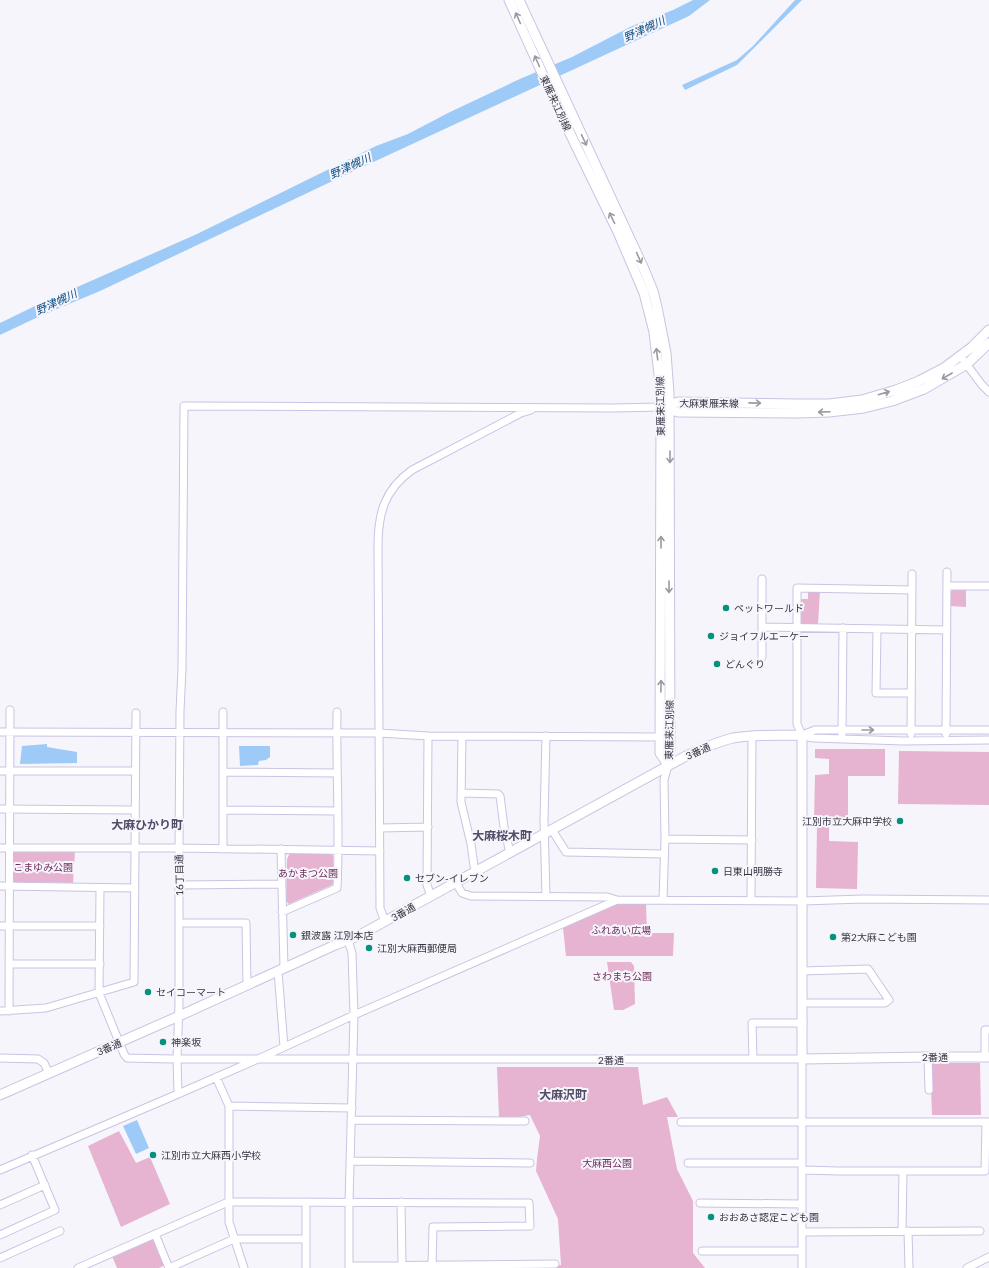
<svg xmlns="http://www.w3.org/2000/svg" width="989" height="1268" font-family="Lato,'Noto Sans JP',sans-serif">
  <style>
    .green { fill: #e6b3d0 }
    .water { fill: #9dcaf6 }
    .lines { fill: none; stroke-linecap: round; stroke-linejoin: round }
    .minor-casing { stroke: #cac3e3; stroke-width: 9 }
    .major-casing { stroke: #cac3e3; stroke-width: 11 }
    .minor { stroke: #fff; stroke-width: 7 }
    .major { stroke: #fff; stroke-width: 9 }
    .oneway { stroke: #9c9aa0 }
    .poi-dot { fill: #05917b; stroke: #f7f5fc; stroke-width: 1.5 }
    .labels { text-anchor: middle; stroke-width: 4; stroke-linejoin: round; paint-order: stroke }
    .street-label { font-size: 10px; fill: #383542; stroke: #f7f5fc }
    .poi-label { font-size: 10px; fill: #383542; stroke: #f7f5fc; text-anchor: start }
    .park-label { font-size: 10px; fill: #6f2d58; stroke: #f7f5fc }
    .water-label { font-size: 11px; font-style: italic; fill: #054d82; stroke: #f7f5fc }
    .quarter-label { font-size: 12px; font-weight: bold; fill: #524c67; stroke: #f7f5fc }
  </style>
  <rect width="100%" height="100%" fill="#f7f5fc"/>
  <path class="green" d="M954 589H966V607L949 606 950 592Z
    M808 591H820L818 624 800 625V599H808Z
    M815 749H885V776H848V822H814L815 775 829 774V759L815 758Z
    M899 751 989 752V805L898 804Z
    M817 826H829V841L858 842 857 889 816 888Z
    M18 851H75L73 883 14 882 11 878 13 852Z
    M330 852 333 856 334 881 332 885 289 904 286 901 287 859 290 853Z
    M616 904H646L647 933H674L673 956H566L563 928Z
    M607 962H631L634 966 635 1004 623 1010H614Z
    M930 1063H980L981 1115H932Z
    M497 1067H638L643 1105 667 1097 678 1117H667L677 1169 693 1201V1253L705 1268H536V1267L561 1265 558 1219 536 1171 537 1159 540 1136 530 1115 518 1117 499 1118Z
    M119 1131 136 1163 150 1157 170 1204 121 1227 88 1146Z
    M153 1239 165 1265 159 1268H117L112 1256Z"/>
  <path class="water" d="M693 0H710L689 16 341 177 100 291 38 317 0 335V323L39 304 197 234 376 146 408 134 448 113 522 78 572 57 632 26 673 10Z
    M795 0H802L737 65 685 90 682 85 737 60 753 46Z
    M47 744V747L77 752V763L20 764 22 746Z
    M239 746H270V757L266 760 259 761 258 765 240 766Z
    M137 1120 149 1148 136 1154 123 1126Z"/>
  <g class="lines">
    <g class="minor-casing">
      <path id="minor" d="M964 361 982 385 989 392
        M947 586H989
        M762 627 947 630
        M877 629 876 693H911
        M762 657V579
        M0 732 379 733 428 736 660 737
        M842 734 843 628
        M911 734 912 574
        M946 734 947 572
        M802 735 797 724V588L912 590
        M802 735 815 730H989
        M428 736 427 885 431 896
        M462 736 461 802 471 844 475 873
        M546 736 544 820 546 897
        M802 736 814 738 903 741 989 740
        M0 771H135
        M223 772 337 773
        M461 793 498 794 500 796 504 827 510 853
        M0 809 134 810
        M223 810 337 811
        M380 828 428 827
        M552 830 566 852 664 854
        M665 839 752 840
        M0 848H179L380 851
        M223 849V712
        M281 849 284 968
        M456 883 462 893 471 896 607 897 617 900
        M179 885 282 884
        M0 886 135 888
        M100 888 99 993 124 1054 127 1058 172 1059H802V1268
        M663 900 665 839 664 780 668 765
        M751 900 752 736
        M282 912 337 888C340 829 336 771 337 712
        M385 922 380 908 378 546C378 514 384 490 412 470L521 413 531 410
        M180 923H246L247 986
        M0 926H100
        M348 940 352 953 354 1015 349 1202V1268
        M9 964H100
        M278 971 284 1047
        M802 971 868 969 889 1000 885 1003H803
        M0 1011 46 1008 134 982 136 713
        M9 1011 10 710
        M928 1057 929 1090
        M985 1057V1030H989
        M0 1058 38 1059 44 1063 49 1073
        M753 1059 752 1023H803
        M216 1077 229 1106V1222L244 1268
        M178 1094 177 1059 179 1004V848L180 711 182 669 184 406 613 408 661 407
        M229 1106 352 1108
        M351 1120 525 1121
        M681 1122H989
        M350 1161 530 1163
        M688 1163H802
        M0 1170 178 1094 258 1059 354 1015 617 900 803 901 863 899 989 900
        M802 1170 839 1171H985L986 1122
        M401 1202 402 1265
        M700 1203 802 1204
        M0 1205 45 1185
        M902 1231 903 1171
        M908 1231 909 1268
        M802 1232 980 1231
        M155 1234 169 1268
        M0 1235 55 1210 32 1155
        M702 1251H802
        M0 1258 60 1231
        M349 1266 555 1264
        M78 1268 228 1202 529 1203 530 1226 433 1227 432 1265
        M169 1268 234 1239H306
        M306 1268V1202
        M967 1268 989 1257"/>
    </g>
    <g class="major-casing">
      <path id="major" d="M509 0 562 117 618 232 644 293 654 332 660 383 661 407 660 753 668 765
        M519 0 644 269 653 291 657 307 666 353 669 393 670 748 668 765
        M664 406 678 402 798 404H829L862 400 896 390 919 381 944 368 972 347 989 330
        M664 408 678 412 798 413 829 412 864 408 892 401 924 389 967 364 989 343
        M0 1095 179 1016 335 945 358 936 686 756C701 749 716 742 733 738 755 734 779 736 802 735V1059L928 1057H989"/>
    </g>
    <use href="#minor" class="minor"/>
    <use href="#major" class="major"/>
  </g>
  <defs><path id="oneway-shaft" d="M-6 0H5M1.5-3L5.5 0L1.5 3" fill="none" stroke-width="1.6" stroke-linecap="round" stroke-linejoin="round"/></defs>
  <g class="oneway">
    <use href="#oneway-shaft" transform="translate(518 18) rotate(-114)"/>
    <use href="#oneway-shaft" transform="translate(537 61) rotate(-114)"/>
    <use href="#oneway-shaft" transform="translate(584 140) rotate(65)"/>
    <use href="#oneway-shaft" transform="translate(612 218) rotate(-116)"/>
    <use href="#oneway-shaft" transform="translate(639 258) rotate(66)"/>
    <use href="#oneway-shaft" transform="translate(657 354) rotate(-97)"/>
    <use href="#oneway-shaft" transform="translate(947 376) rotate(150)"/>
    <use href="#oneway-shaft" transform="translate(884 393) rotate(-16)"/>
    <use href="#oneway-shaft" transform="translate(755 403) rotate(1)"/>
    <use href="#oneway-shaft" transform="translate(824 412) rotate(178)"/>
    <use href="#oneway-shaft" transform="translate(670 457) rotate(90)"/>
    <use href="#oneway-shaft" transform="translate(661 542) rotate(-90)"/>
    <use href="#oneway-shaft" transform="translate(669 587) rotate(90)"/>
    <use href="#oneway-shaft" transform="translate(661 686) rotate(-89)"/>
    <use href="#oneway-shaft" transform="translate(868 730)"/>
  </g>
  <g class="poi-dot">
    <circle cx="726" cy="608" r="4"/>
    <circle cx="711" cy="636" r="4"/>
    <circle cx="717" cy="664" r="4"/>
    <circle cx="900" cy="821" r="4"/>
    <circle cx="715" cy="871" r="4"/>
    <circle cx="407" cy="878" r="4"/>
    <circle cx="293" cy="935" r="4"/>
    <circle cx="833" cy="937" r="4"/>
    <circle cx="369" cy="948" r="4"/>
    <circle cx="148" cy="992" r="4"/>
    <circle cx="163" cy="1042" r="4"/>
    <circle cx="153" cy="1155" r="4"/>
    <circle cx="711" cy="1217" r="4"/>
  </g>
  <g class="labels">
    <g class="street-label">
      <text transform="translate(556 103) rotate(65)" y="4">東雁来江別線</text>
      <text x="709" y="407">大麻東雁来線</text>
      <text transform="translate(660 406) rotate(-91)" y="4">東雁来江別線</text>
      <text transform="translate(669 730) rotate(-89)" y="4">東雁来江別線</text>
      <text transform="translate(698 751) rotate(-24)" y="4">3番通</text>
      <text transform="translate(179 875) rotate(-91)" y="4">16丁目通</text>
      <text transform="translate(403 912) rotate(-29)" y="4">3番通</text>
      <text transform="translate(109 1047) rotate(-23)" y="4">3番通</text>
      <text x="935" y="1061">2番通</text>
      <text x="611" y="1064">2番通</text>
    </g>
    <g class="poi-label">
      <text x="734" y="612">ペットワールド</text>
      <text x="719" y="640">ジョイフルエーケー</text>
      <text x="725" y="668">どんぐり</text>
      <text x="892" y="825" text-anchor="end">江別市立大麻中学校</text>
      <text x="723" y="875">日東山明勝寺</text>
      <text x="415" y="882">セブン-イレブン</text>
      <text x="301" y="939">銀波露 江別本店</text>
      <text x="841" y="941">第2大麻こども園</text>
      <text x="377" y="952">江別大麻西郵便局</text>
      <text x="156" y="996">セイコーマート</text>
      <text x="171" y="1046">神楽坂</text>
      <text x="161" y="1159">江別市立大麻西小学校</text>
      <text x="719" y="1221">おおあさ認定こども園</text>
    </g>
    <g class="park-label">
      <text x="43" y="871">こまゆみ公園</text>
      <text x="308" y="877">あかまつ公園</text>
      <text x="621" y="934">ふれあい広場</text>
      <text x="622" y="980">さわまち公園</text>
      <text x="607" y="1167">大麻西公園</text>
    </g>
    <g class="water-label">
      <text transform="translate(644 29) rotate(-25)" y="4">野津幌川</text>
      <text transform="translate(350 166) rotate(-25)" y="4">野津幌川</text>
      <text transform="translate(56 302) rotate(-25)" y="4">野津幌川</text>
    </g>
    <g class="quarter-label">
      <text x="147" y="829">大麻ひかり町</text>
      <text x="502" y="840">大麻桜木町</text>
      <text x="563" y="1099">大麻沢町</text>
    </g>
  </g>
</svg>
